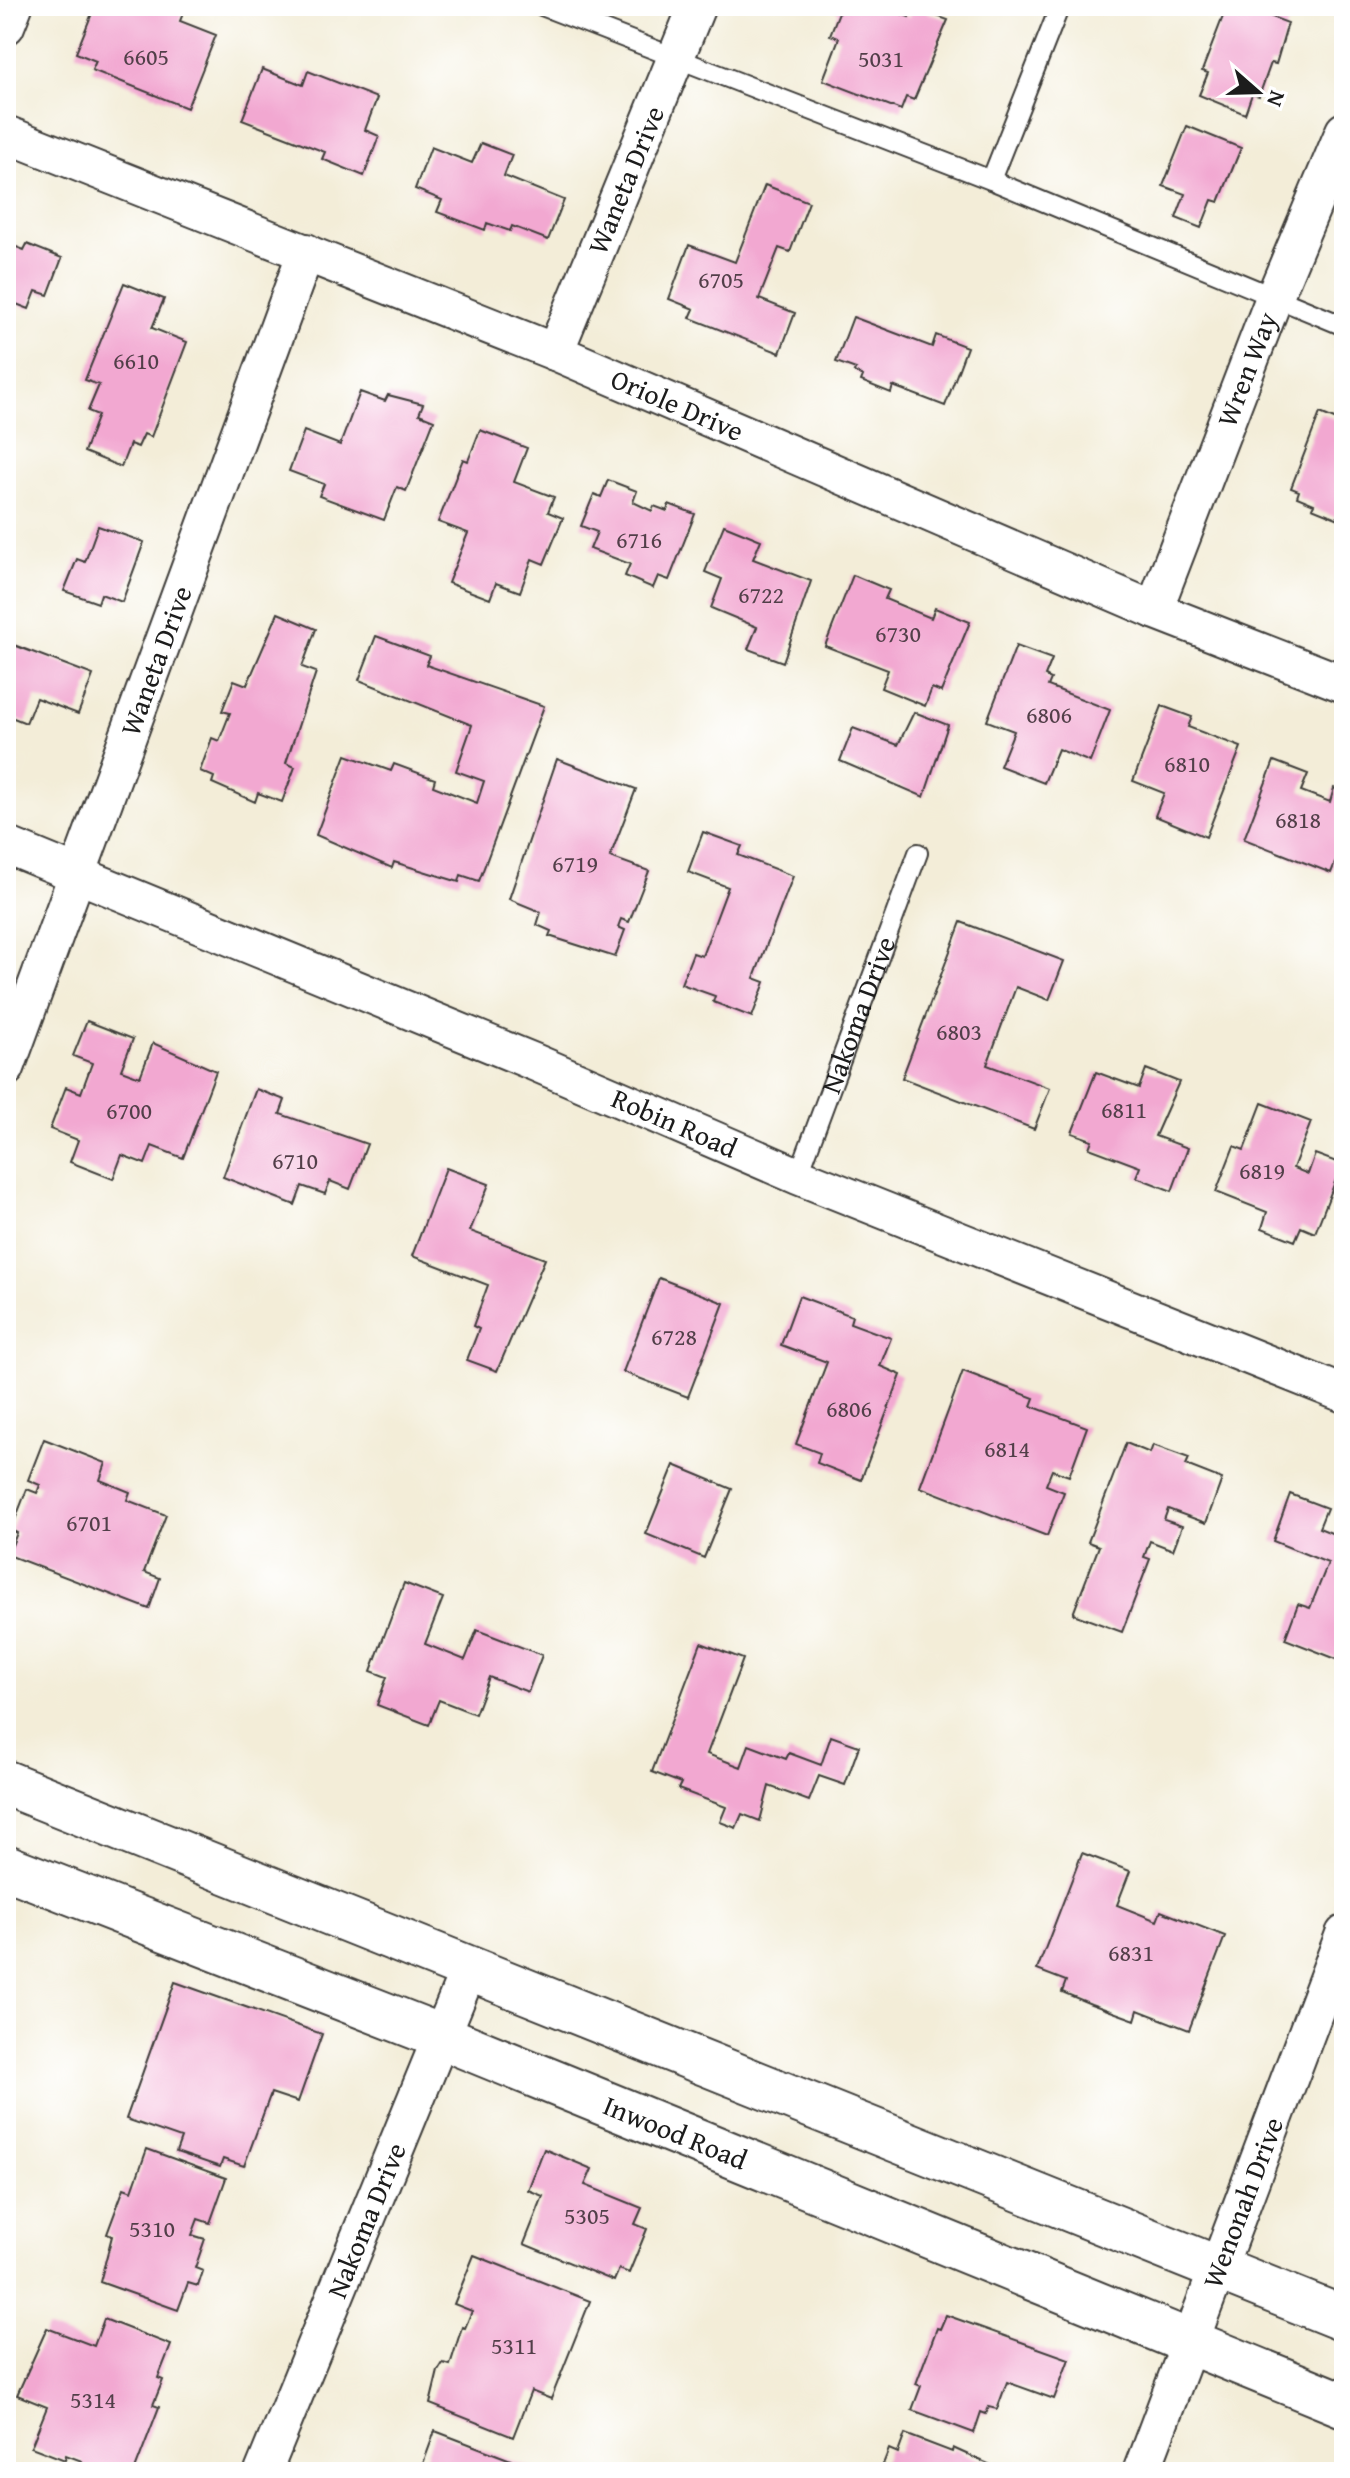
<svg xmlns="http://www.w3.org/2000/svg" width="1350" height="2478" font-family="'Gentium Book Plus',serif">
  <style>
    .building { fill: #f2a8d1 }
    .lines { fill: none; stroke-linecap: round; stroke-linejoin: round }
    .lane-casing { stroke: #3c3b38; stroke-width: 22 }
    .street-casing { stroke: #3c3b38; stroke-width: 40 }
    .secondary-casing { stroke: #3c3b38; stroke-width: 48 }
    .lane { stroke: #fff; stroke-width: 18 }
    .street { stroke: #fff; stroke-width: 36 }
    .secondary { stroke: #fff; stroke-width: 44 }
    .labels { text-anchor: middle; stroke-width: 6; stroke-linejoin: round; paint-order: stroke }
    .number-label { font-size: 24px; fill: #523f49 }
    .street-label { font-size: 28px; fill: #1c1c1c; stroke: #fff }
  </style>
  <rect width="100%" height="100%" fill="#fff"/>
  <filter id="ink" filterUnits="userSpaceOnUse"><feTurbulence type="fractalNoise" baseFrequency=".0125" numOctaves="2"/><feDisplacementMap in="SourceGraphic" scale="16" xChannelSelector="R" yChannelSelector="G"/><feConvolveMatrix kernelMatrix="1 2 1 2 8 2 1 2 1" color-interpolation-filters="sRGB"/></filter>
  <filter id="wash" filterUnits="userSpaceOnUse"><feTurbulence type="fractalNoise" baseFrequency=".006" numOctaves="4" result="noise"/><feDisplacementMap in="SourceGraphic" scale="32" xChannelSelector="R" yChannelSelector="G"/><feGaussianBlur stdDeviation="1.8" result="paint"/><feColorMatrix in="noise" values="0 0 0 0 0 0 0 0 0 0 0 0 0 0 0 0 0 1.4 0 .05"/><feComposite in="paint" operator="in"/></filter>
  <g filter="url(#wash)">
    <rect width="100%" height="100%" fill="#f3edd8"/>
    <g id="blocks">
      <path class="building" d="M95 6H186L180 21 216 35 187 108 92 70 96 61 76 53Z
        M825 6H881L909 17 912 7 948 20 914 100 906 97 901 110 823 80 839 38 830 35 839 12Z
        M1227 6H1243L1288 23 1276 64 1271 63 1259 96 1252 94 1245 114 1199 95 1208 73 1202 71Z
        M262 69 303 85 308 71 377 98 365 130 379 136 364 176 322 159 325 152 242 120Z
        M1187 126 1241 148 1219 202 1212 200 1201 228 1176 218 1185 194 1163 186Z
        M481 143 512 155 504 176 564 200 548 240 512 226 510 231 487 223 485 230 437 212 442 200 415 189 431 147 472 163Z
        M765 185 809 202 790 252 779 248 759 299 795 313 780 353 690 318 694 309 669 299 689 245 735 262Z
        M6 243 24 250 27 244 62 258 48 295 36 291 29 309 6 300Z
        M124 283 164 299 152 328 187 342 151 437 144 434 138 447 130 444 121 467 84 452 98 415 88 411 99 385 85 380Z
        M853 317 932 347 936 335 967 347 945 406 893 386 891 393 861 381 863 376 854 372 856 369 836 362Z
        M360 392 385 401 388 395 423 404 419 414 434 420 406 491 397 487 384 520 319 496 324 484 289 471 304 431 340 445Z
        M1320 413 1344 423V521L1312 508 1314 504 1297 497 1299 491 1291 488Z
        M480 430 527 448 514 482 554 497 548 512 563 518 544 564 532 559 520 592 496 583 490 599 448 583 468 533 438 522 463 459 468 461Z
        M608 480 637 491 633 502 652 511 654 506 667 511 669 504 695 514 669 580 658 576 653 588 625 576 630 564 590 549 597 532 581 526 594 494 601 497Z
        M724 525 761 540 753 559 811 581 783 662 748 649 757 627 711 608 722 579 705 572Z
        M98 526 144 542 122 602 101 594 98 603 64 591 77 559 85 562Z
        M853 575 889 590 885 599 931 618 935 608 970 622 941 692 932 688 925 706 881 688 888 670 825 646Z
        M278 613 316 629 302 667 316 672 286 763 295 767 282 802 258 793 255 802 212 783 214 777 200 771 212 738 219 741 230 713 222 711 234 680 247 685Z
        M376 636 430 656 426 665 544 706 479 881 461 875 459 882 394 862 392 868 316 835 346 755 391 771 394 764 435 779 433 786 477 803 484 781 456 771 472 725 359 680Z
        M6 642 93 675 78 714 36 698 26 723 6 715Z
        M1016 646 1052 659 1045 676 1051 679 1048 686 1110 710 1090 762 1058 749 1044 783 1000 766 1014 731 987 721Z
        M1162 706 1192 717 1188 727 1241 747 1206 837 1155 816 1164 793 1133 781Z
        M914 712 948 725 924 797 840 761 853 728 898 745Z
        M557 759 636 789 610 857 649 871 629 922 621 919 618 927 625 930 615 957 549 936 551 931 537 925 541 912 509 899Z
        M1274 761 1308 774 1301 791 1330 802 1334 788 1344 792V841L1331 873 1244 839Z
        M703 832 742 846 738 855 793 876 754 978 765 982 752 1017 713 1002 715 996 681 984 693 953 702 956 728 887 688 872Z
        M961 922 1064 961 1049 1000 1016 987 987 1065 1050 1088 1034 1129 902 1078Z
        M87 1021 133 1039 121 1070 140 1077 153 1043 216 1071 183 1158 152 1146 145 1164 122 1155 113 1179 70 1162 78 1140 50 1129 66 1087 81 1093 92 1063 73 1056Z
        M1146 1069 1179 1082 1155 1136 1188 1148 1172 1191 1136 1177 1140 1167 1089 1148 1092 1140 1072 1133 1096 1072 1139 1088Z
        M256 1089 285 1100 280 1114 367 1144 350 1189 330 1181 325 1194 302 1186 295 1205 223 1177Z
        M1262 1103 1311 1122 1293 1168 1308 1174 1315 1154 1342 1164 1315 1233 1301 1227 1295 1241 1262 1228 1267 1212 1216 1192 1234 1146 1244 1150Z
        M446 1168 489 1184 470 1231 545 1259 497 1371 467 1360 479 1329 473 1326 488 1285 412 1256Z
        M659 1278 724 1303 688 1397 623 1372Z
        M799 1296 852 1316 850 1323 891 1338 880 1366 901 1375 861 1480 817 1463 820 1453 796 1444 827 1362 781 1345Z
        M963 1371 1034 1398 1031 1406 1087 1427 1069 1476 1052 1470 1046 1485 1064 1492 1047 1536 920 1487Z
        M44 1439 106 1463 100 1480 130 1492 127 1500 166 1515 144 1572 160 1578 149 1609 8 1555 17 1533 11 1530 27 1489 37 1493 40 1485 28 1480Z
        M1126 1443 1150 1453 1153 1445 1189 1458 1186 1465 1222 1479 1206 1523 1168 1509 1164 1520 1182 1526 1173 1550 1150 1541 1144 1557 1150 1559 1122 1632 1073 1614 1099 1546 1088 1542Z
        M674 1465 732 1489 704 1558 646 1534Z
        M1290 1494 1327 1508 1319 1528 1344 1538V1662L1285 1639 1298 1604 1310 1608 1328 1563 1273 1541Z
        M404 1583 443 1598 425 1644 465 1660 477 1630 542 1655 528 1692 489 1677 475 1714 439 1700 429 1725 377 1705 387 1677 371 1671Z
        M701 1643 743 1659 707 1754 741 1767 749 1745 786 1759 789 1753 821 1765 831 1736 859 1746 845 1785 819 1776 809 1801 769 1786 760 1821 742 1814 736 1828 720 1822 726 1807 678 1789 681 1783 652 1772Z
        M1082 1853 1130 1871 1117 1905 1157 1921 1161 1911 1225 1936 1189 2030 1138 2010 1135 2020 1091 2004 1062 1992 1066 1981 1037 1970Z
        M175 1982 322 2034 298 2102 271 2093 244 2166 223 2159 220 2167 176 2152 181 2138 126 2119Z
        M147 2149 226 2178 210 2223 198 2219 192 2235 205 2239 195 2268 203 2271 198 2286 188 2283 178 2310 100 2282 112 2236 107 2234 124 2188 132 2191Z
        M544 2149 592 2169 585 2185 642 2208 635 2224 647 2229 629 2273 619 2269 614 2281 524 2244 543 2196 528 2190Z
        M474 2255 590 2301 551 2399 531 2391 513 2437 430 2404 438 2371 443 2363 450 2365 462 2327 465 2328 472 2311 454 2304Z
        M946 2315 1069 2359 1054 2399 1007 2382 997 2409 989 2407 986 2414 981 2412 974 2433 912 2410 921 2386 916 2384 937 2328 940 2329Z
        M104 2319 171 2345 158 2378 163 2380 153 2405 159 2407 134 2472H78L82 2461 66 2455 65 2460 31 2447 47 2407 17 2395 47 2328 94 2346Z
        M435 2431 542 2472H420Z
        M905 2434 952 2452 953 2448 1006 2472H880L889 2449 898 2453Z"/>
    </g>
  </g>
  <g filter="url(#ink)">
    <use href="#blocks" fill-opacity="0" stroke="#3c3b38" stroke-width="2"/>
    <g class="lines">
      <g class="lane-casing">
        <g id="lane">
          <path d="M542 6 991 180 1344 326"/>
          <path d="M991 180 1060 6"/>
          <path id="s1" d="M798 1176 918 853"/>
        </g>
      </g>
      <g class="street-casing">
        <g id="street">
          <path d="M6 26 14 6"/>
          <path id="s2" d="M6 134 555 352 1154 610 1344 684"/>
          <path id="s3" d="M555 352 697 6"/>
          <path id="s4" d="M1154 610 1274 298 1344 131"/>
          <path id="s5" d="M6 845 534 1062 798 1176 1344 1394"/>
          <path id="s6" d="M6 1068 306 252"/>
          <path id="s7" d="M263 2472 469 1969"/>
          <path id="s8" d="M1141 2472 1344 1934"/>
        </g>
      </g>
      <g class="secondary-casing">
        <g id="secondary">
          <path d="M6 1783 1344 2319"/>
          <path id="s9" d="M6 1867 442 2037 1344 2405"/>
        </g>
      </g>
      <use href="#lane" class="lane"/>
      <use href="#street" class="street"/>
      <use href="#secondary" class="secondary"/>
    </g>
  </g>
  <g class="labels">
    <g class="number-label">
      <text x="146" y="65">6605</text>
      <text x="881" y="67">5031</text>
      <text x="721" y="288">6705</text>
      <text x="136" y="369">6610</text>
      <text x="639" y="548">6716</text>
      <text x="761" y="603">6722</text>
      <text x="898" y="642">6730</text>
      <text x="1049" y="723">6806</text>
      <text x="1187" y="772">6810</text>
      <text x="1298" y="828">6818</text>
      <text x="575" y="872">6719</text>
      <text x="959" y="1040">6803</text>
      <text x="1124" y="1118">6811</text>
      <text x="129" y="1119">6700</text>
      <text x="295" y="1169">6710</text>
      <text x="1262" y="1179">6819</text>
      <text x="674" y="1345">6728</text>
      <text x="849" y="1417">6806</text>
      <text x="1007" y="1457">6814</text>
      <text x="89" y="1531">6701</text>
      <text x="1131" y="1961">6831</text>
      <text x="587" y="2224">5305</text>
      <text x="152" y="2237">5310</text>
      <text x="514" y="2354">5311</text>
      <text x="93" y="2408">5314</text>
    </g>
    <g class="street-label">
      <text dy="10" stroke="none"><textPath href="#s3" startOffset="186">Waneta Drive</textPath></text>
      <text dy="10" stroke="none"><textPath href="#s4" startOffset="258">Wren Way</textPath></text>
      <text dy="10" stroke="none"><textPath href="#s2" startOffset="724">Oriole Drive</textPath></text>
      <text dy="10" stroke="none"><textPath href="#s6" startOffset="434">Waneta Drive</textPath></text>
      <text dy="10" stroke="none"><textPath href="#s1" startOffset="172">Nakoma Drive</textPath></text>
      <text dy="10" stroke="none"><textPath href="#s5" startOffset="724">Robin Road</textPath></text>
      <text dy="10" stroke="none"><textPath href="#s9" startOffset="720">Inwood Road</textPath></text>
      <text dy="10" stroke="none"><textPath href="#s8" startOffset="288">Wenonah Drive</textPath></text>
      <text dy="10" stroke="none"><textPath href="#s7" startOffset="272">Nakoma Drive</textPath></text>
    </g>
  </g>
  <rect width="1350" height="2478" fill="none" stroke="#fff" stroke-width="32"/>
  <g transform="translate(1258 92) rotate(110)" stroke="#ffffff" stroke-width="6" paint-order="stroke">
  <path d="M0-6L14 30L0 20L-14 30Z" fill="#1c1c1c"/>
  <text y="-12" font-size="22" font-weight="bold" text-anchor="middle" fill="#1c1c1c">N</text>
  </g>
</svg>
